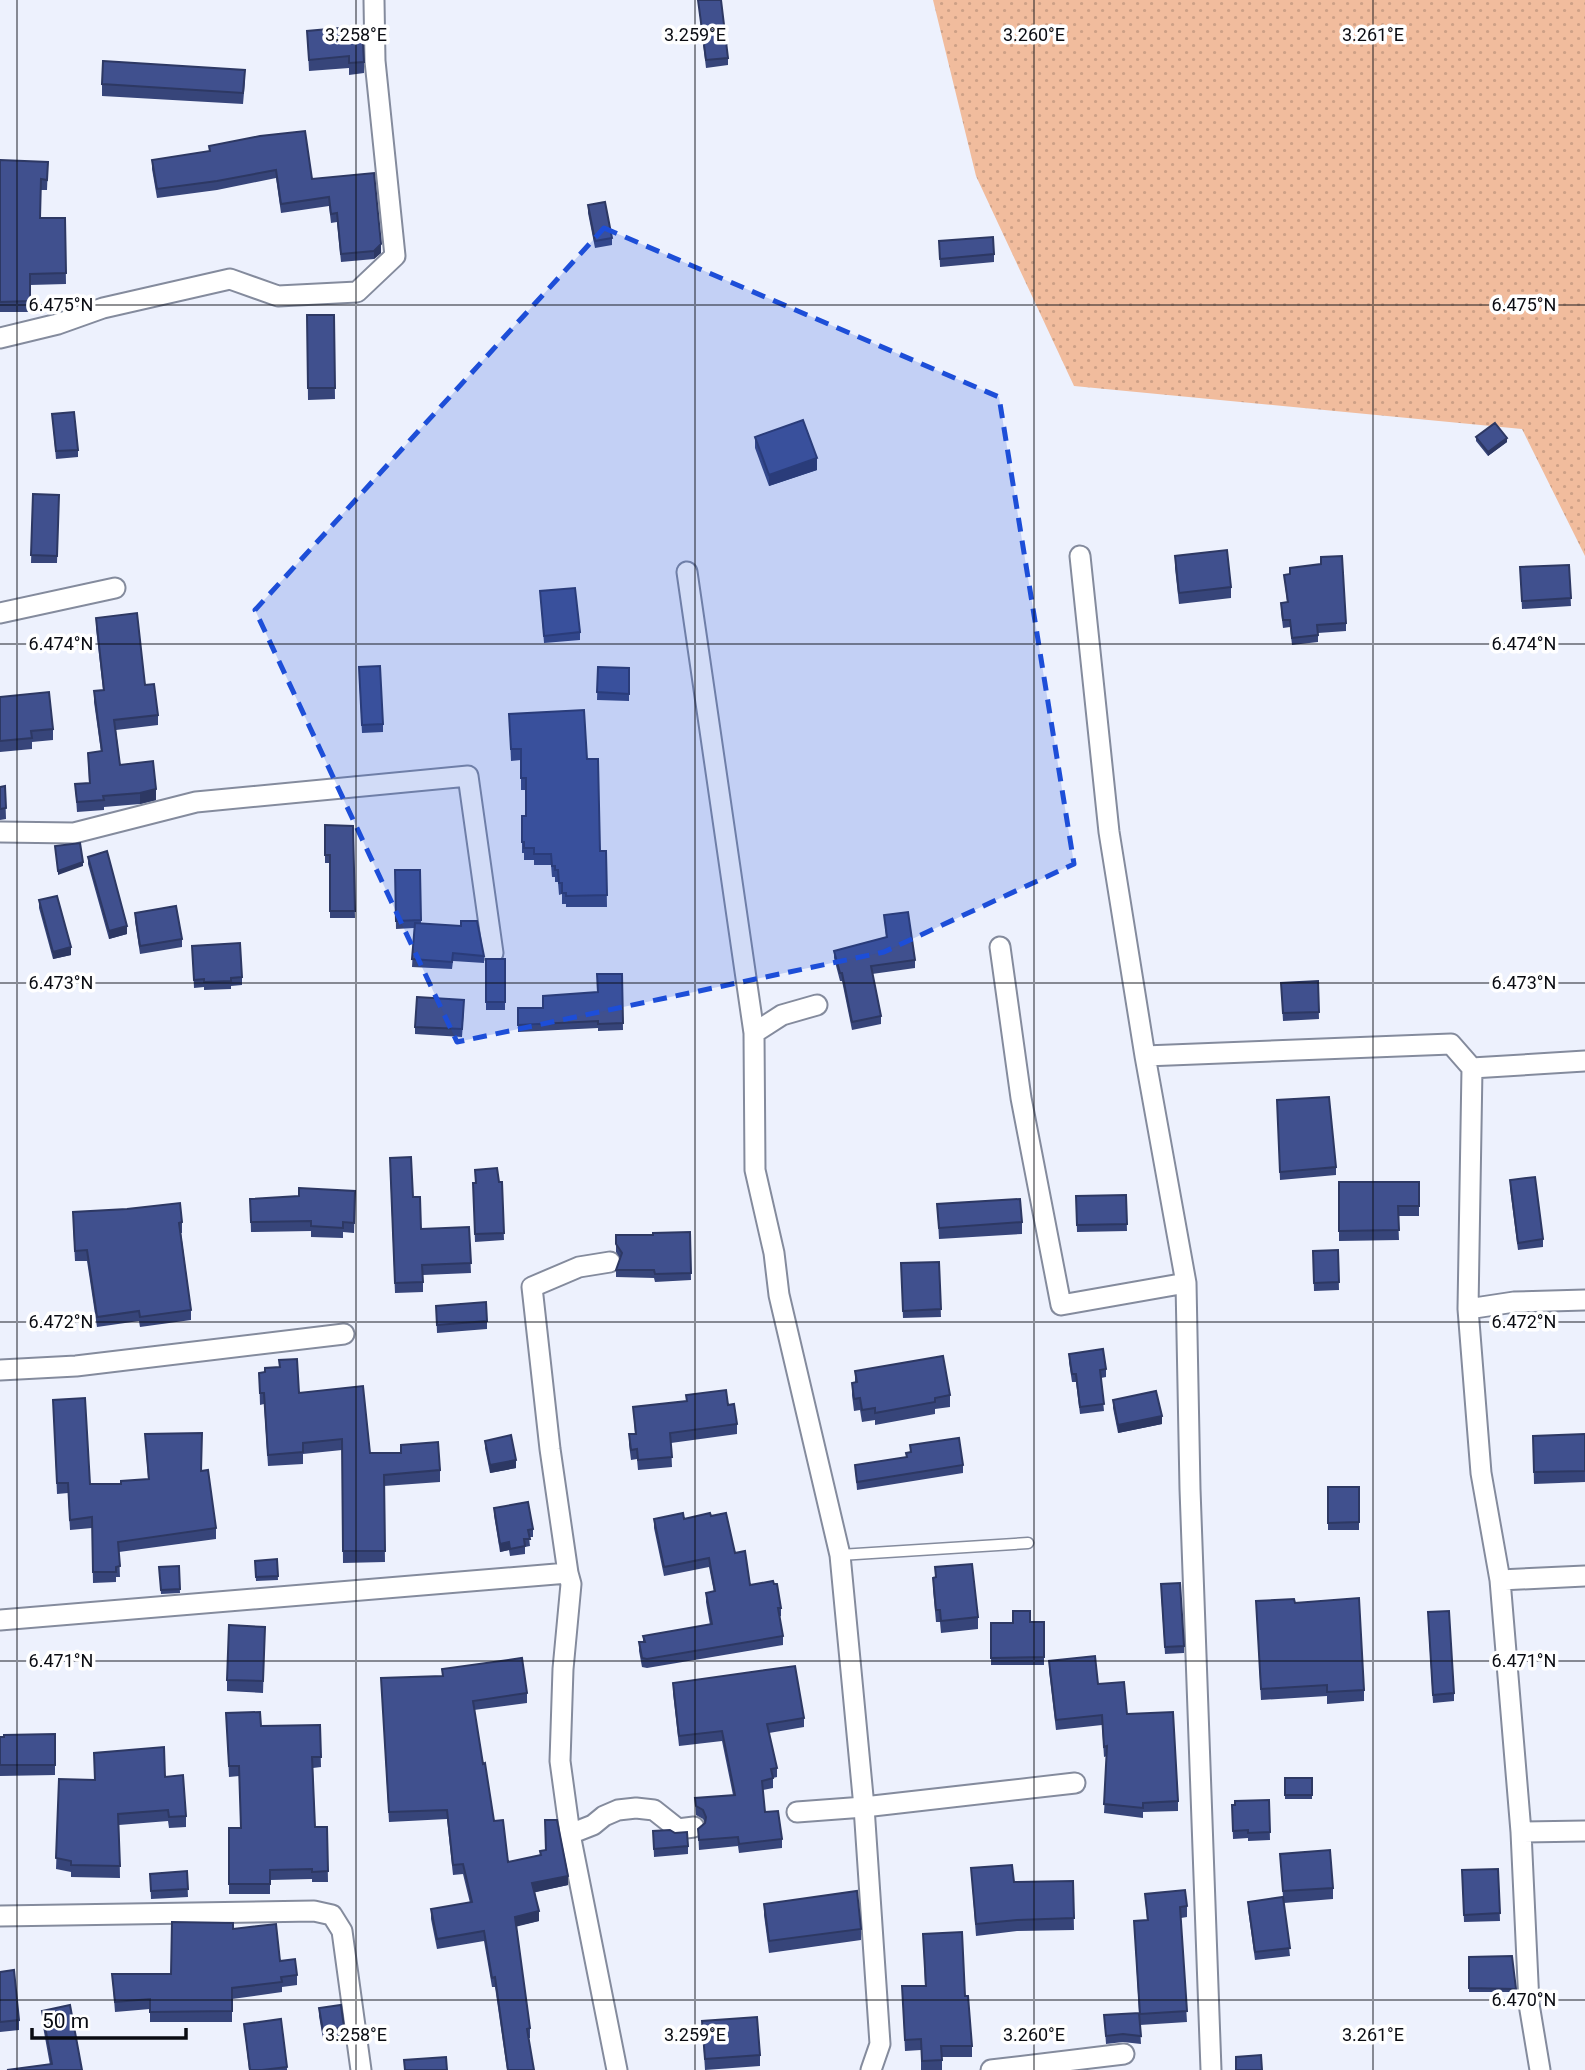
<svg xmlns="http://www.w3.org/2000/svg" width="1585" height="2070" font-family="Roboto,sans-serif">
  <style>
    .grass { fill: url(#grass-dots) }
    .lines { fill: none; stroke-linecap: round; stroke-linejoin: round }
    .lane-casing { stroke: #848b9d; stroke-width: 13 }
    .street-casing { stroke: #848b9d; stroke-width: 23 }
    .lane { stroke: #fff; stroke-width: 10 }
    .street { stroke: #fff; stroke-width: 19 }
    .wall { fill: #37457a }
    .shaded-wall { fill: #2d3863 }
    .building { fill: #40508e; stroke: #2d3863; stroke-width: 2 }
    .marked { fill: #1d4ed8; fill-opacity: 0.2; stroke: #1d4ed8; stroke-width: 5; stroke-dasharray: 14 9; stroke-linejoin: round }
    .ticks { fill: none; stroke: #090b12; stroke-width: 2; stroke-opacity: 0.45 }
    .ticks-label { font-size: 18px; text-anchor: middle; fill: #090b12; stroke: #fff; stroke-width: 7; stroke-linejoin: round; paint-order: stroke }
  </style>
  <defs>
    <pattern id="grass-dots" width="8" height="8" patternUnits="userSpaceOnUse" patternTransform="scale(1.75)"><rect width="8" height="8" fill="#f1bc9d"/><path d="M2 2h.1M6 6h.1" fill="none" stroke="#cda086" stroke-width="1.8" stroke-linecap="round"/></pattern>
  </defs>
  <rect width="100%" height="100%" fill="#edf1fd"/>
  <path class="grass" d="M933 0H1585V556L1522 429 1074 386 976 176Z"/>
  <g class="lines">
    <g class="lane-casing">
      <path id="lane" d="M840 1555 1028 1543"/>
    </g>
    <g class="street-casing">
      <path id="street" d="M0 338 58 324 103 308 230 279 278 296 357 292 395 256 375 61 374 0
        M1080 556 1109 832 1145 1056 1451 1044 1472 1068
        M687 572 754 1033
        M0 613 115 588
        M0 832 74 833 196 802 468 776 493 953
        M1000 947 1021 1098 1061 1305 1186 1283
        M817 1005 782 1015 754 1033 755 1170 774 1253 779 1295 840 1555 864 1807 880 2044 871 2070
        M1145 1056 1186 1283 1190 1489 1211 2070
        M1585 1061 1472 1068 1468 1309 1481 1473 1500 1580 1585 1576
        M1468 1309 1514 1302 1585 1300
        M0 1370 76 1366 344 1334
        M568 1573 550 1449 532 1287 579 1267 610 1262
        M1500 1580 1521 1832 1529 2004 1540 2070
        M0 1620 568 1573 571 1584 563 1669 560 1761 570 1834 617 2070
        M797 1812 864 1807 1075 1783
        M1521 1832 1585 1831
        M570 1834 593 1825 604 1816 618 1810 636 1808 654 1810 678 1829 694 1827
        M0 1916 314 1911 332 1915 342 1931 361 2070
        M991 2070 1124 2054"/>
    </g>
    <use href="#lane" class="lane"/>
    <use href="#street" class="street"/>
  </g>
  <path class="wall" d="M698 0 728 58V65L706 68Z
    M307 31 364 62V73L349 75V68L309 71Z
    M245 81 243 104 102 96V84Z
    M209 146 312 179 381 253 374 259 341 262 337 222 331 223 329 206 281 213 276 178 217 190 157 198 152 169V160L209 151Z
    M0 160 48 162 47 190H41L40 218H65L66 284 30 285V312H0Z
    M588 205 612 238V245L595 248 588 213Z
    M939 241 994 254V262L940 267Z
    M307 315H334L335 399 308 400Z
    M52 414 78 450V457L56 459Z
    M755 437 817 470 769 486 755 448Z
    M1476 437 1507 442 1488 456 1476 441Z
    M33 494 59 495 57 563H31Z
    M1175 556 1231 587V598L1179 604 1175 568Z
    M1569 565 1571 606 1522 609 1520 567Z
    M1290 568 1346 623V631L1318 633V642L1292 645 1290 627 1283 628 1281 611V603L1287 602 1284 575 1290 574Z
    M540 591 580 632V640L544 643Z
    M96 618 145 685 158 715V725L116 730 120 765 156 800 140 804 104 807V810L77 812 75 784 89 783 88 753 101 752 94 702V691L103 690 96 628Z
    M598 667 629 668V701L597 700Z
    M359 675 383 724V732L362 733Z
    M0 697 53 729V740L32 742V749L0 752Z
    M509 714 587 759 600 851H606L607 907H566V904H562V894L559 895 558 882H555V877H552L551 865H534V860H524V853H522V816H526V790H521V760L511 761Z
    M5 786 6 819 0 820V787Z
    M325 825 353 826 355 918H330V863H325Z
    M88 857 127 934 109 939 88 864Z
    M395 870H420L421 923 484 956V963L453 961 452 969 412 967 414 928 396 929Z
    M39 900 71 955 53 959 39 908Z
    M135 913 182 939V947L140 954 135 921Z
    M884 915 915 960V968L872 974 881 1016V1024L852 1030 842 981H840L834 958V951L886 937Z
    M192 946 242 977V985L231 986V989L204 990V987L194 988Z
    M486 959H505V1010H486Z
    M622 974 623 1030 598 1031V1028L518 1032V1008H543L597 992Z
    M1318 981 1319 1019 1283 1021 1281 983Z
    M464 1008 462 1037 415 1034V1027Z
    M1277 1100 1336 1167V1175L1280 1180Z
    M390 1168 413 1197 421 1229 469 1227 471 1273 423 1275V1292L395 1293Z
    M475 1170 499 1182H502L504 1240 475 1242 473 1183H476Z
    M1510 1180 1543 1239V1247L1518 1250 1510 1188Z
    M1339 1182H1419V1216H1398L1399 1240 1339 1241Z
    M355 1191 354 1233 343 1232V1238L311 1237V1231L251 1232 250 1199 299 1196Z
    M1126 1195 1127 1231 1077 1232 1076 1196Z
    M937 1204 1022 1222V1234L939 1239Z
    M182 1222V1233H181L191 1310V1320L140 1327 139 1321 97 1327 87 1261H75L73 1223Z
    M690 1232 691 1280 655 1282 654 1278 616 1277V1270L620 1258 616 1252V1235H653Z
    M1338 1250 1339 1290 1314 1291 1313 1251Z
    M939 1262 941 1317 903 1318 901 1263Z
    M436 1306 487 1321V1329L437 1333Z
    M1069 1354 1106 1369V1377L1101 1378 1104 1411 1080 1414 1076 1382H1072L1069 1362Z
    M855 1371 950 1395V1407L935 1409V1414L875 1425V1420L862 1422 860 1410 854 1411 852 1395V1383L855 1382Z
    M259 1373 299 1393 370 1453 440 1470V1482L384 1486 385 1562 343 1563 342 1450 303 1454V1464L268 1466 264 1404 260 1405Z
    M686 1395 728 1405 737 1424V1434L671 1443 672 1467 638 1470 637 1459 631 1460 629 1444V1434H635L633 1407 686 1401Z
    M53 1400 90 1484H121L148 1479 145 1434 201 1471 216 1528V1539L119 1552 120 1577H116V1582L93 1583 92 1528 70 1530 68 1493 57 1494Z
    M1113 1400 1162 1424 1118 1433 1113 1408Z
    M1585 1434V1482L1534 1484 1533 1436Z
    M485 1441 516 1468 490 1473 485 1448Z
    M910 1445 963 1465V1473L857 1490 855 1465 906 1458V1453L910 1452Z
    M1328 1487H1359V1530H1328Z
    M494 1508 533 1529V1537H529L530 1546 525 1547V1554L510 1556 509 1550 500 1552 494 1515Z
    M711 1516 735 1553 750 1585 781 1608V1616L779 1617 783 1636V1645L647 1668 642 1667 639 1651V1642H643V1636L710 1625 706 1602V1593L714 1592 709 1567 664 1576 654 1528V1519H684Z
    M277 1559 278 1580 256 1581 255 1561Z
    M179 1566 180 1593 161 1594 159 1567Z
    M935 1567 978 1617V1629L941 1633 940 1622H936L933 1589V1578H935Z
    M1161 1592 1184 1646V1653L1165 1654Z
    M1256 1601 1295 1603 1364 1690V1701L1327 1704V1696L1261 1700Z
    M1428 1620 1454 1693V1701L1433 1703Z
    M1044 1622V1665H991V1623Z
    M265 1627 263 1693 227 1691V1680Z
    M1049 1661 1098 1684 1127 1714 1178 1801V1811L1143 1812V1818L1104 1813 1107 1756 1104 1757 1102 1725 1056 1730 1049 1671Z
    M442 1669 527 1693V1703L474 1710 483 1764 494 1821 508 1862 540 1855V1851L568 1885 535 1892 539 1921 516 1926 530 2028V2038H528L534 2070H507L495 1987H492L484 1941 437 1949 431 1919V1909L470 1903 463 1874 453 1875 447 1819 389 1822 381 1678 442 1676Z
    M673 1683 804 1718V1727L769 1733 777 1768V1777L773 1778V1788L763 1790 765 1812 782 1839V1848L739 1853 738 1846 699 1850 698 1829 705 1823 703 1819 696 1815 695 1798 733 1795 722 1741 679 1746 673 1693Z
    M226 1713 261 1726 320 1725 321 1767 313 1768 315 1827H327L328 1882H312V1879L270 1880V1894H229V1828H241L239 1776 229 1777Z
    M55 1734V1775L0 1776V1737Z
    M165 1777 186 1816V1827L169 1828 168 1821 119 1825 120 1878 71 1877V1872L56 1869 59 1779 95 1780Z
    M1285 1778H1312V1799H1285Z
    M1269 1800 1270 1840 1248 1841V1838L1233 1839 1232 1805Z
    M653 1831 688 1846V1854L654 1857Z
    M1280 1854 1333 1888V1899L1284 1903 1290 1956 1255 1960 1248 1909V1902L1283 1897Z
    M971 1868 1014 1882 1073 1881 1074 1930 1017 1931 976 1936Z
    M1498 1869 1500 1921 1464 1922 1462 1870Z
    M187 1871 188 1897 151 1899 150 1874Z
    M1145 1894 1187 1906V1917L1181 1918 1187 2022 1140 2025 1141 2044 1123 2042 1106 2044 1104 2015 1139 2013 1134 1921H1147Z
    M764 1904 861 1929V1940L769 1953 764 1915Z
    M233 1929 280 1961 297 1975V1985L282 1987V1992L232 1999V2022H150V2009L115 2012 112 1974H171Z
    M923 1934 965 1996 972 2046V2057H942V2070H921V2050L905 2051 902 1986H925Z
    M1469 1957 1516 1989V1992H1469Z
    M0 1972 19 2020V2030L0 2032Z
    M319 2008 344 2027V2035L323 2039 319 2016Z
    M42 2011 82 2070 50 2065 42 2021Z
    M702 2021 760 2055V2066L705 2070Z
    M244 2024 287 2067V2070H249Z"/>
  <path class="shaded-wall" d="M381 244V253L374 259V251Z
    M1507 438V442L1488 456V452Z
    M817 458V470L769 486V475Z
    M156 789V800L140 804V793Z
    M83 862V866L58 875V871Z
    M127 926V934L109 939V931Z
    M71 947V955L53 959V952Z
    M1162 1416V1424L1118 1433V1425Z
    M516 1460V1468L490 1473V1465Z
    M509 1542V1550L500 1552V1544Z
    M568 1876V1885L532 1893V1883Z
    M539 1911V1921L515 1927V1917Z"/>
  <path class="building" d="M698 0H721L728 58 706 60Z
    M362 26 364 62 349 63V56L309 60 307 31Z
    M103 61 245 70 243 93 102 84Z
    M305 131 312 179 374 173 381 244 374 251 341 254 337 213 331 214 329 197 281 204 276 170 217 181 157 189 152 160 210 151 209 146 260 136Z
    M0 160 48 162 47 180 41 179 40 218H65L66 273 30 274V301L0 302Z
    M605 202 612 238 595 241 588 205Z
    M993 237 994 254 940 259 939 241Z
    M307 315H334L335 388H308Z
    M74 412 78 450 56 451 52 414Z
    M803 420 817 458 769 475 755 437Z
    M1495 423 1507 438 1488 452 1476 437Z
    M33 494 59 495 57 556 31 555Z
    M1227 550 1231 587 1179 593 1175 556Z
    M1342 556 1346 623 1317 625 1318 635 1292 638 1290 620H1283L1281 603 1288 602 1284 575 1290 574V568L1321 564V557Z
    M1569 565 1571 598 1522 601 1520 567Z
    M575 588 580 632 544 636 540 591Z
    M137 613 145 685 154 684 158 715 114 720 120 765 153 761 156 789 140 793 103 796 104 800 77 802 75 784 90 783 88 753 102 751 94 691 104 690 96 618Z
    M380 666 383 724 362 725 359 667Z
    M598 667 629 668V694L597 692Z
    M49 692 53 729 31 731 32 738 0 741V697Z
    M584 710 587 759H598L600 851H606L607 895 566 896V893H562V883H559L558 870H555V866H552L551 854H534V848H524V842H522V816H526V778H521V749H511L509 714Z
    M5 786 6 808 0 809V787Z
    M325 825 353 826 355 911H330V855H325Z
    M80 843 83 862 58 871 55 846Z
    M107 851 127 926 109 931 88 857Z
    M395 870H420L421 920 396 921Z
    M57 896 71 947 53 952 39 900Z
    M176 906 182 939 140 946 135 913Z
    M908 912 915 960 871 966 881 1016 852 1022 842 973H840L834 951 887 937 884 915Z
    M461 921H477L484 956 453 953 452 962 412 959 415 923 461 926Z
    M240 943 242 977 231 978V981L204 982V979L194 980 192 946Z
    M486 959H505V1002H486Z
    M597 974H622L623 1023 598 1024V1021L518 1025V1008H543V996L598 992Z
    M1318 981 1319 1012 1283 1013 1281 983Z
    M417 997 464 1000 462 1029 415 1027Z
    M1329 1097 1336 1167 1280 1172 1277 1100Z
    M411 1157 413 1197H420L421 1229 469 1227 471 1263 422 1265 423 1282 395 1283 390 1158Z
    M497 1168 499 1182H502L504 1233 475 1234 473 1183H476L475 1170Z
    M1535 1177 1543 1239 1518 1243 1510 1180Z
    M1339 1182H1419V1206H1398L1399 1230 1339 1231Z
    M299 1188 355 1191 354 1223 343 1222V1228L311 1226V1221L251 1222 250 1199 299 1196Z
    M1126 1195 1127 1224 1077 1225 1076 1196Z
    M1020 1199 1022 1222 939 1228 937 1204Z
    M180 1203 182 1222 179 1223 191 1310 140 1317 139 1311 97 1317 87 1250 75 1251 73 1212 127 1209Z
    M690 1232 691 1273 655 1274 654 1270H616L622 1253 616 1244V1235H653V1233Z
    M1338 1250 1339 1282 1314 1283 1313 1251Z
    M939 1262 941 1309 903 1311 901 1263Z
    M486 1302 487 1321 437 1325 436 1306Z
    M1103 1349 1106 1369 1100 1370 1104 1404 1080 1407 1076 1374H1072L1069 1354Z
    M943 1356 950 1395 935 1398V1402L875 1413V1408L862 1410 860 1398 854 1399 852 1383 857 1382 855 1371Z
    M297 1359 299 1393 363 1386 370 1453H401V1445L438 1442 440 1470 384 1475 385 1551H343L342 1439 303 1443V1452L268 1455 264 1393H260L259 1373 265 1372V1368L280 1367 279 1360Z
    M726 1390 728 1405 734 1404 737 1424 670 1433 672 1457 638 1460 637 1449 631 1450 629 1434H636L633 1407 687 1401 686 1395Z
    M1156 1391 1162 1416 1118 1425 1113 1400Z
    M85 1398 90 1484H121V1481L149 1479 145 1434 202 1433 201 1471 208 1470 216 1528 118 1542 120 1566 116 1567V1572H93L92 1517 70 1520 68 1483H57L53 1400Z
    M1585 1434V1471L1534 1472 1533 1436Z
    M511 1435 516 1460 490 1465 485 1441Z
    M959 1438 963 1465 857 1482 855 1465 907 1457 906 1453 911 1452 910 1445Z
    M1328 1487H1359V1522L1328 1523Z
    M528 1502 533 1529 528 1530 530 1539H524L525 1546 510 1549 509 1542 500 1544 494 1508Z
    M683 1513 684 1519 710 1513 711 1516 726 1513 735 1553 745 1551 750 1585 773 1581 774 1584H777L781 1608H778L783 1636 647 1659 642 1658 639 1642H645L643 1636 712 1624 706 1593 715 1591 709 1558 664 1567 654 1519Z
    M277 1559 278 1576 256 1577 255 1561Z
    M972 1564 978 1617 941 1621 940 1610H936L933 1578 936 1577 935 1567Z
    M179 1566 180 1589 161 1590 159 1567Z
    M1180 1583 1184 1646 1165 1647 1161 1584Z
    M1359 1598 1364 1690 1327 1692V1685L1261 1689 1256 1601 1294 1599 1295 1603Z
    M1013 1611H1030V1622H1044V1657L991 1658V1623H1013Z
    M1449 1611 1454 1693 1433 1695 1428 1612Z
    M229 1625 265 1627 263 1681 227 1680Z
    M1095 1656 1098 1684 1124 1682 1127 1714 1173 1712 1178 1801 1143 1803V1808L1104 1804 1107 1746 1104 1747 1102 1715 1056 1720 1049 1661Z
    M522 1658 527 1693 473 1701 483 1764 485 1763 494 1821 503 1820 508 1862 541 1855 540 1851 546 1850 545 1820H557L568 1876 532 1883 539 1911 515 1917 530 2028 527 2029 534 2070H508L495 1977 492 1978 484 1931 437 1939 431 1909 472 1902 463 1864 453 1865 447 1810 389 1812 381 1678 443 1676 442 1669Z
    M795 1666 804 1718 767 1724 777 1768 771 1769 773 1778 762 1781 765 1812 778 1811 782 1839 739 1844 738 1837 699 1840 698 1829 705 1823 706 1817 703 1810 696 1806 695 1798 735 1795 722 1731 679 1736 673 1683Z
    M260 1712 261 1726 320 1725 321 1757H312L315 1827H327L328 1871 312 1872V1869L270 1870V1884H229V1828H241L239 1766H229L226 1713Z
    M55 1734V1765H0V1737H4V1735Z
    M164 1747 165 1777 183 1775 186 1816 169 1817 168 1810 118 1814 120 1866 71 1865V1861L56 1858 59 1779 95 1780 94 1753Z
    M1285 1778H1312V1795H1285Z
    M1269 1800 1270 1832 1248 1833V1830L1233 1831 1232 1805H1235V1801Z
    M670 1830 675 1833 687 1832 688 1846 654 1849 653 1831Z
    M1330 1850 1333 1888 1283 1891 1280 1854Z
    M1012 1865 1014 1882 1073 1881 1074 1918 1017 1920 976 1924 971 1868Z
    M1498 1869 1500 1913 1464 1915 1462 1870Z
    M187 1871 188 1889 151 1891 150 1874Z
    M1185 1890 1187 1906 1180 1907 1187 2011 1140 2014 1134 1921 1148 1920 1145 1894Z
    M857 1891 861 1929 769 1941 764 1904Z
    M1283 1897 1290 1948 1255 1952 1248 1902Z
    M172 1922 233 1923V1929L276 1924 280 1961 295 1959 297 1975 281 1977 282 1982 232 1988V2011L150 2012V1999L115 2002 112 1974H171Z
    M962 1932 965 1996H968L972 2046H941L942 2060 922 2061 921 2039 905 2040 902 1986H926L923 1934Z
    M1512 1956 1516 1989 1469 1988V1957Z
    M14 1970 19 2020 0 2022V1972Z
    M70 2005 82 2070H7L52 2064 42 2011Z
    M341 2005 344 2027 323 2031 319 2008Z
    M1139 2013 1141 2036 1123 2034 1106 2036 1104 2015Z
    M757 2017 760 2055 705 2059 702 2021Z
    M281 2019 287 2067 262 2070H250L244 2024Z
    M1261 2055 1262 2070H1236V2057Z
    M446 2057 447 2070H405L404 2060Z"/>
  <path class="marked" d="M604 228 999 397 1074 864 884 952 457 1042 255 610Z"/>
  <path class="ticks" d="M17 0V2070M356 0V2070M695 0V2070M1034 0V2070M1373 0V2070M0 305H1585M0 644H1585M0 983H1585M0 1322H1585M0 1661H1585M0 2000H1585"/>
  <g class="ticks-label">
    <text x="356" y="41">3.258°E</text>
    <text x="695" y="41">3.259°E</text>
    <text x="1034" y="41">3.260°E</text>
    <text x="1373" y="41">3.261°E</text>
    <text x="61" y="311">6.475°N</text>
    <text x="1524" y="311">6.475°N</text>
    <text x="61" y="650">6.474°N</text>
    <text x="1524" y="650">6.474°N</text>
    <text x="61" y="989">6.473°N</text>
    <text x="1524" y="989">6.473°N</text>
    <text x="61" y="1328">6.472°N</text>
    <text x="1524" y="1328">6.472°N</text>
    <text x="61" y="1667">6.471°N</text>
    <text x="1524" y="1667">6.471°N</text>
    <text x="1524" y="2006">6.470°N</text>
    <text x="356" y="2041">3.258°E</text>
    <text x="695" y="2041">3.259°E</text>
    <text x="1034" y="2041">3.260°E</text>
    <text x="1373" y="2041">3.261°E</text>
  </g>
  <path d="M32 2028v10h154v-10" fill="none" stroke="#090b12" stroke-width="3.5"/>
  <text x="42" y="2028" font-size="21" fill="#090b12" stroke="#ffffff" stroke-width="5" paint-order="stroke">50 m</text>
</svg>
